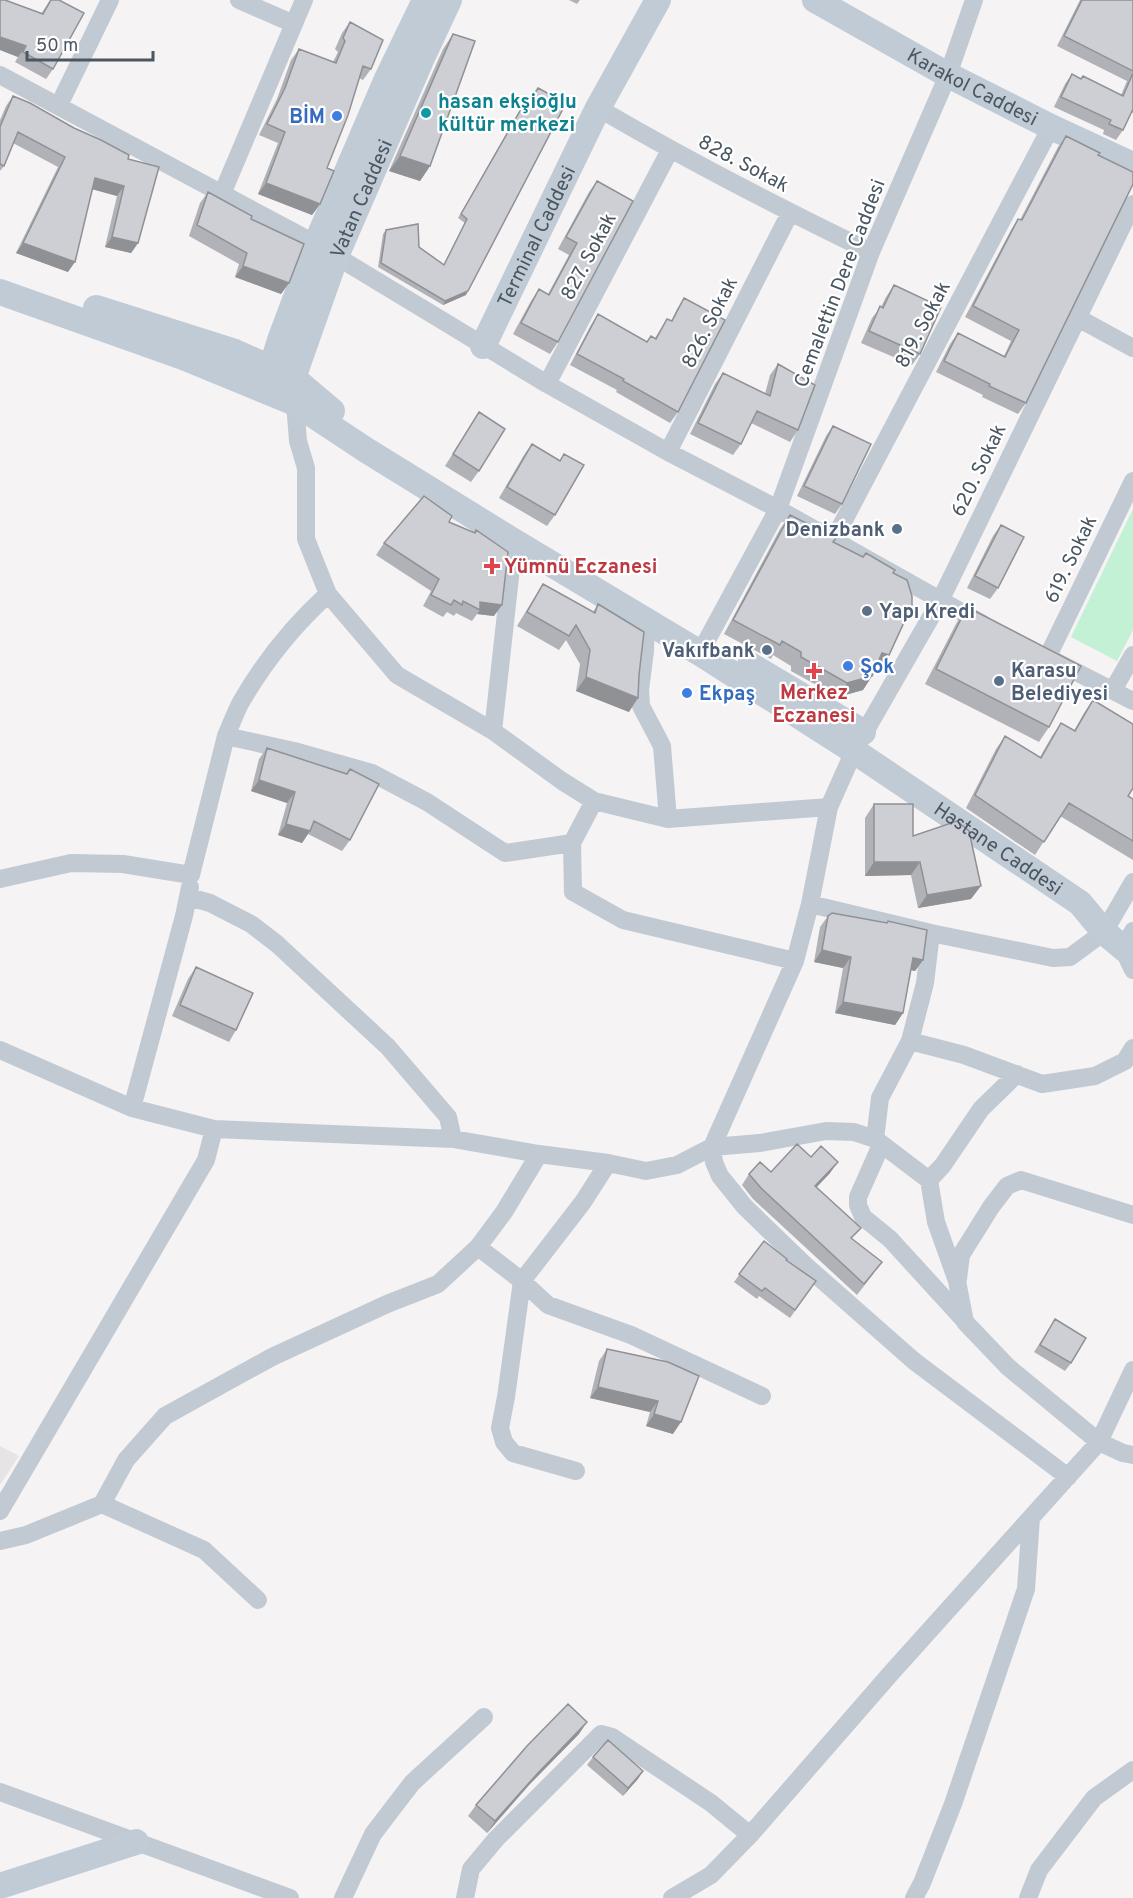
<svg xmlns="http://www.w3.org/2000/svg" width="1133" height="1898" font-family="Overpass,sans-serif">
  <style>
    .education { fill: #e6e4e5 }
    .green { fill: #c3f1d5 }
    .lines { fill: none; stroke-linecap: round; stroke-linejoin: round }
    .street { stroke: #c1cad2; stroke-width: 18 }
    .secondary { stroke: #c1cbd6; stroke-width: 26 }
    .wall { fill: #b0b2b7 }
    .shaded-wall { fill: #909195 }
    .building { fill: #cdcfd5; stroke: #909195; stroke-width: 1.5 }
    .culture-dot { fill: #0f9aa8; stroke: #fff; stroke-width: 2 }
    .shop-dot { fill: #3f7fe0; stroke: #fff; stroke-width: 2 }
    .service-dot { fill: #5c6f8a; stroke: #fff; stroke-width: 2 }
    .health-dot { fill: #e0444e; stroke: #fff; stroke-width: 2 }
    .labels { text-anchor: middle; stroke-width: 4.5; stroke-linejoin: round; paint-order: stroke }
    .street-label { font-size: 20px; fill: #4a5661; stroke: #fff }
    .culture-label { font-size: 20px; font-weight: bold; fill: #0d838f; stroke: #fff; text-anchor: start }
    .shop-label { font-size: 20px; font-weight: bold; fill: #366cbe; stroke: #fff; text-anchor: start }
    .service-label { font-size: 20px; font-weight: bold; fill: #4e5e75; stroke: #fff; text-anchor: end }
    .health-label { font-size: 20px; font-weight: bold; fill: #be3a42; stroke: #fff; text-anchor: start }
  </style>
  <rect width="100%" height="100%" fill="#f5f3f3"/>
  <path class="education" d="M0 1446 19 1456 0 1485Z"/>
  <path class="green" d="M1133 509V630L1117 661 1071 637Z"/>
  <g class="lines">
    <path class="street" d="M239 0 294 24
      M0 75 316 244 547 384 668 452 778 509 983 624
      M59 105 110 0
      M598 108C687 160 778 207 871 252
      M222 194 304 0
      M1078 318 1133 348
      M547 384 670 150
      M668 452 790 213
      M833 541 1051 127
      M646 621 645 651 640 690 641 706 662 746 668 819
      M700 653 778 509 871 252 948 75 974 0
      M1047 658 1133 481
      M1055 661 1133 701
      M1113 690 1133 655
      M493 731 512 559 510 539
      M226 736C231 725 235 713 241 702 264 662 294 625 328 594
      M594 801 668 819 829 807
      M572 843 573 892 623 920 795 961
      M0 879 71 863 123 864 191 875 226 736 294 751 372 773 427 802 505 853 572 843 594 801 562 781 493 731 397 675 328 594 306 539V468L298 441 295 403
      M189 897 210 903 251 924 277 944 388 1047 448 1117 453 1139
      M810 904 931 933 1053 958 1070 957 1104 932 1133 882
      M1133 931 1123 949 1133 970
      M910 1041 964 1055 1042 1084 1095 1076 1125 1061 1133 1048
      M0 1050 132 1108 214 1129 453 1139 539 1154 608 1163 646 1171 677 1165 712 1147 795 961 810 904 829 807 854 751 940 601 1133 204
      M132 1108 184 916 190 887
      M875 1139 880 1098 910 1041 925 983 931 933
      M881 1145 858 1197V1205L863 1217 890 1239 964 1320
      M929 1180 943 1165 981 1109 1017 1074
      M478 1247 504 1212 539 1154
      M958 1279 961 1255 991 1207 1007 1186 1021 1180 1133 1215
      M522 1281 548 1305 631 1335 762 1396
      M522 1281 506 1397 500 1428 504 1442 513 1453 576 1471
      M1068 1477 914 1361 805 1265 745 1207 720 1176 714 1162 712 1147 760 1143 826 1131 854 1132 875 1139 929 1180 936 1222 957 1281 965 1322 1008 1367 1099 1442 1123 1453 1133 1455
      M102 1504 126 1460 165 1416 272 1357 387 1304 438 1284 478 1247 522 1281 583 1202 608 1163
      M0 1511 206 1160 214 1129
      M0 1541 26 1535 102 1504 204 1550 258 1600
      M0 1792 290 1898
      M343 1898 373 1834 412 1783 484 1717
      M465 1898 471 1869 496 1839 601 1734 612 1737 711 1803 750 1835
      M672 1898 711 1875 750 1835 892 1672 1099 1442 1133 1370
      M914 1898 922 1883 953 1804 1026 1589 1031 1518
      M1028 1898 1039 1870 1094 1798 1133 1770"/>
    <g class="secondary">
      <path id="s1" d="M815 0 948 75 1051 127 1133 165"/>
      <path id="s2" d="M0 292 183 357 295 403 366 450 510 539 700 653 854 751 1080 903 1104 932 1133 956"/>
      <path d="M96 308 235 352 293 378 332 411"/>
      <path id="s3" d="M483 346 598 108 658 0"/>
      <path d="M266 385 280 340 316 244 386 81 425 0"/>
      <path id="s4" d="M295 394 293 378 336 256 421 60 449 0"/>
      <path d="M750 665 863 732"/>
      <path d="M0 1886 136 1842"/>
    </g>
  </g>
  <path class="wall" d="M0 0 41 14 50 0H59L53 69 46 79 15 62 18 57 0 50Z
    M569 0H580L577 4Z
    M1080 0H1133V113H1131L1123 130 1116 140 1103 134 1104 130 1054 107 1065 84 1072 74 1081 79 1083 76 1121 95 1127 81 1057 46Z
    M350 22 371 69 363 80 359 78 327 168 320 204 312 215 258 194 278 143 259 135 277 99 291 60 299 49 333 62 338 52 335 49 342 33Z
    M453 34 430 166 420 181 389 171 443 49Z
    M13 96 128 159 138 243 131 253 105 247 117 196 92 189 68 272 16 253 58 167 13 143 4 166 0 171V120L6 106Z
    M521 108 466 295 443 305 378 267 383 234 386 230 419 247 444 264 465 223 458 218Z
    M1066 136 1098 155 1131 188 1026 403 1018 414 982 397 983 395 936 372 950 344 958 333 1004 356 1011 341 965 317 1011 230 1018 219 1020 220 1058 147Z
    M597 181 558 342 550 354 513 334 531 301 539 289 548 294 569 255 558 249 589 192Z
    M208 192 251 219 289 283 281 294 235 277 239 264 189 236 200 203Z
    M894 285 920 354 912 365 861 343 872 318 881 307 886 297Z
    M684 298 678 412 670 423 616 392 617 390 570 365 591 325 598 314 647 342 655 338 667 319 671 321 677 309Z
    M778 364 798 430 790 442 751 423 741 444 733 455 690 434 715 384 723 373 765 394 770 375Z
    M479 412V471L471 482 445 466Z
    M833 426 842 504 835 514 797 496 826 436Z
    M532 444 560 460 564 454 555 515 547 526 499 498 524 455Z
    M790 515 833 542 893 573 879 669 876 668 872 676 863 690 838 697 791 671V666L773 655 771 659 724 634 780 529Z
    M449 522 474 533 476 530 494 616 477 614 472 621 456 613 454 616 447 612 443 617 423 606 431 591 376 555 384 543Z
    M1001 525 998 588 990 599 967 588 993 536Z
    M543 584 593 612 598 604 629 712 576 691 580 664 566 640 559 650 517 626 534 598Z
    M967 607 1049 727 1039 742 925 684 957 622Z
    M1093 700 1128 796 1133 799V860L1060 816 1035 855 966 808 996 749 1005 736 1040 757 1052 736 1061 723 1074 731 1084 713Z
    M267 748 346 774 350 769V840L342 851 308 834 302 843 278 835 287 803 251 791 259 759Z
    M874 804 913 836 971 899 918 908 911 875 865 876V818Z
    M828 916 886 923 888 921 923 960 915 971 911 970 903 1013 895 1025 835 1013 843 968 814 962 820 927Z
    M196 967 236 1030 229 1042 172 1016 188 979Z
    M811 1157 830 1173 816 1188 874 1273 857 1295 753 1199 742 1185 749 1174 771 1172Z
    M764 1241 786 1260 816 1281 790 1318 759 1296 757 1299 734 1282Z
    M1055 1319 1071 1363 1065 1371 1034 1352Z
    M607 1349 668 1362 673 1434 646 1426 650 1412 590 1398 599 1361Z
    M579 1734 529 1785 487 1833 468 1816 476 1805Z
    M593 1757 643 1771 623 1796 587 1765Z"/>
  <path class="shaded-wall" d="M0 37 26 46 18 57 0 50Z
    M400 156 430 166 420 181 389 171Z
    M95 178 124 186 117 196 88 188Z
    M266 183 320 204 312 215 258 194Z
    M112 237 138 243 131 253 105 247Z
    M23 243 75 262 68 272 16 253Z
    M243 266 289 283 281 294 235 277Z
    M468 291 466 295 443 305 445 301Z
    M480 602 502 605 494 616 477 614 480 610Z
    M882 653 889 655 879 669 873 667Z
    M872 676 863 690 838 697 847 683Z
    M586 677 638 698 629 712 576 691Z
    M259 780 295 792 287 803 251 791Z
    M286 824 310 831 302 843 278 835Z
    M874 862H920L911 875 865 876Z
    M981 886 971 899 918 908 927 895Z
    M822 950 851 957 843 968 814 962Z
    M913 958 923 960 915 971 905 969Z
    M843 1002 903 1013 895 1025 835 1013Z
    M838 1162 830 1173 807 1197 815 1186Z
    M598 1387 658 1401 650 1412 590 1398Z
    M654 1414 681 1422 673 1434 646 1426Z
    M587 1722 579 1734 529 1785 487 1833 495 1821 537 1774Z
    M643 1771 638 1779 623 1796 628 1788Z"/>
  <path class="building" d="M0 0H5L43 14 51 0H59L84 13 53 69 23 52 26 46 0 37Z
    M1082 0H1133V71L1064 36Z
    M350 22 383 40 371 69 363 66 348 115 327 168 334 171 320 204 266 183 285 132 267 124 285 88 299 49 336 63 345 41 343 38Z
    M453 34 475 41 430 166 400 156Z
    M1133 73V109L1123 130 1109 124 1111 120 1061 97 1072 74 1081 79 1083 76 1123 96Z
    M538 88 566 103 468 291 445 301 381 263 386 230 418 224 419 247 444 265 467 219 461 214 524 104 527 105Z
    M13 96 30 103 74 128 101 140 129 155 128 159 159 167 138 243 112 237 124 186 95 178 75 262 23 243 65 157 18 132 4 166 0 164V127Z
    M1066 136 1100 153 1098 155 1133 172V184L1026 403 989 386 990 384 944 361 958 333 1005 357 1019 330 973 306 1018 219 1022 220Z
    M597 181 633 201 558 342 521 323 539 289 549 295 577 243 566 237Z
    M208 192 252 216 251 219 304 244 289 283 243 266 247 253 197 225Z
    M894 285 941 307 920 354 869 331 880 306 883 308Z
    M684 298 725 320 678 412 623 381 624 379 577 354 598 314 647 342 651 336 656 339 667 319 672 321Z
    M778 364 815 385 798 430 757 411 741 444 698 423 723 373 770 396Z
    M479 412 505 429 479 471 453 454Z
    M833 426 871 444 842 504 804 486Z
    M532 444 560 461 564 454 584 465 555 515 507 487Z
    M424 496 452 516 449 522 475 533 476 530 508 552 502 605 480 602V610L463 601 462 605 454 600 451 605 431 595 439 579 384 543Z
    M790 515 836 538 833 542 863 557 866 553 895 570 893 573 907 580 912 596V605L889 655 882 653 872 676 847 683 801 657V652L782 641 780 645 733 620Z
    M1001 525 1024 537 998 588 975 576Z
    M543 584 595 613 598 604 644 632 639 675 638 698 586 677 590 650 576 625 569 636 527 612Z
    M967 607 1081 666 1049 727 936 669Z
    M1093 700 1133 724V788L1128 796 1133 799V841L1069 803 1044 842 975 795 1005 736 1041 758 1061 723 1075 731Z
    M267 748 347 774 350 769 379 784 350 840 314 821 310 831 286 824 295 792 259 780Z
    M874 804H913V836L957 821 969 831 981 886 927 895 920 862H874Z
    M832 913 887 923 888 921 927 930 923 960 913 958 903 1013 843 1002 851 957 822 950 828 916Z
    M196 967 253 993 236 1030 180 1005Z
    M797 1144 811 1157 821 1146 838 1162 815 1186 861 1228 851 1238 882 1262 864 1284 761 1188 749 1174 760 1162 771 1172Z
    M764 1241 787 1259 786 1260 816 1281 795 1310 765 1288 762 1291 739 1274Z
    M1055 1319 1086 1338 1071 1363 1040 1345Z
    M607 1349 668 1362 699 1376 681 1422 654 1414 658 1401 598 1387Z
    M568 1704 587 1722 537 1774 495 1821 476 1805 527 1746Z
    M608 1740 643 1771 628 1788 593 1757Z"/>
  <circle class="culture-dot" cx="426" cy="113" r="6"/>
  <g class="shop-dot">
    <circle cx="337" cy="116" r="6"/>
    <circle cx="848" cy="666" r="6"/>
    <circle cx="687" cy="693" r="6"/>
  </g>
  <g class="service-dot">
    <circle cx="897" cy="529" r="6"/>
    <circle cx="867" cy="611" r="6"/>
    <circle cx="767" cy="650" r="6"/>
    <circle cx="999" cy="681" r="6"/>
  </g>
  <g class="health-dot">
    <path d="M489 557h6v6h6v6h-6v6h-6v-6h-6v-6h6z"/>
    <path d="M811 662h6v6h6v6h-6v6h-6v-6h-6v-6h6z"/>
  </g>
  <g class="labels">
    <g class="street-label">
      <text dy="7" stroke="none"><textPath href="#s1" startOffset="180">Karakol Caddesi</textPath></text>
      <text transform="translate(744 163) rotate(28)" y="7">828. Sokak</text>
      <text dy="7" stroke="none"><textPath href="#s4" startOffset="208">Vatan Caddesi</textPath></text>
      <text dy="7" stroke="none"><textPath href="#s3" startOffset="122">Terminal Caddesi</textPath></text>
      <text transform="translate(588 256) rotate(-62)" y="7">827. Sokak</text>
      <text transform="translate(839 283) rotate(-69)" y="7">Cemalettin Dere Caddesi</text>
      <text transform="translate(709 322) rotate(-63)" y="7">826. Sokak</text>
      <text transform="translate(922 324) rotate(-62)" y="7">819. Sokak</text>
      <text transform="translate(978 470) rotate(-64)" y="7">620. Sokak</text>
      <text transform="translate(1070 559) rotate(-64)" y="7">619. Sokak</text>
      <text dy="7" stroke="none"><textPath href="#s2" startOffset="1148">Hastane Caddesi</textPath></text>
    </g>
    <g class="culture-label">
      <text x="438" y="108">hasan ekşioğlu<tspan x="438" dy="23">kültür merkezi</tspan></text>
    </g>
    <g class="shop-label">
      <text x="325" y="123" text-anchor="end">BİM</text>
      <text x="860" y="673">Şok</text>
      <text x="699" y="700">Ekpaş</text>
    </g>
    <g class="service-label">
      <text x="885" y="536">Denizbank</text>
      <text x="879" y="618" text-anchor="start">Yapı Kredi</text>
      <text x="755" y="657">Vakıfbank</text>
      <text x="1011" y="677" text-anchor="start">Karasu<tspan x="1011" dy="23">Belediyesi</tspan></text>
    </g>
    <g class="health-label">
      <text x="504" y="573">Yümnü Eczanesi</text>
      <text x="814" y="699" text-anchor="middle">Merkez<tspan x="814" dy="23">Eczanesi</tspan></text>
    </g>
  </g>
  <path d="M27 51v9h126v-9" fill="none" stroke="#4a5661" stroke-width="3"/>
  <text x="36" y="51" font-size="18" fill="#4a5661" stroke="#ffffff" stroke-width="4.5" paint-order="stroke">50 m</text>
</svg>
